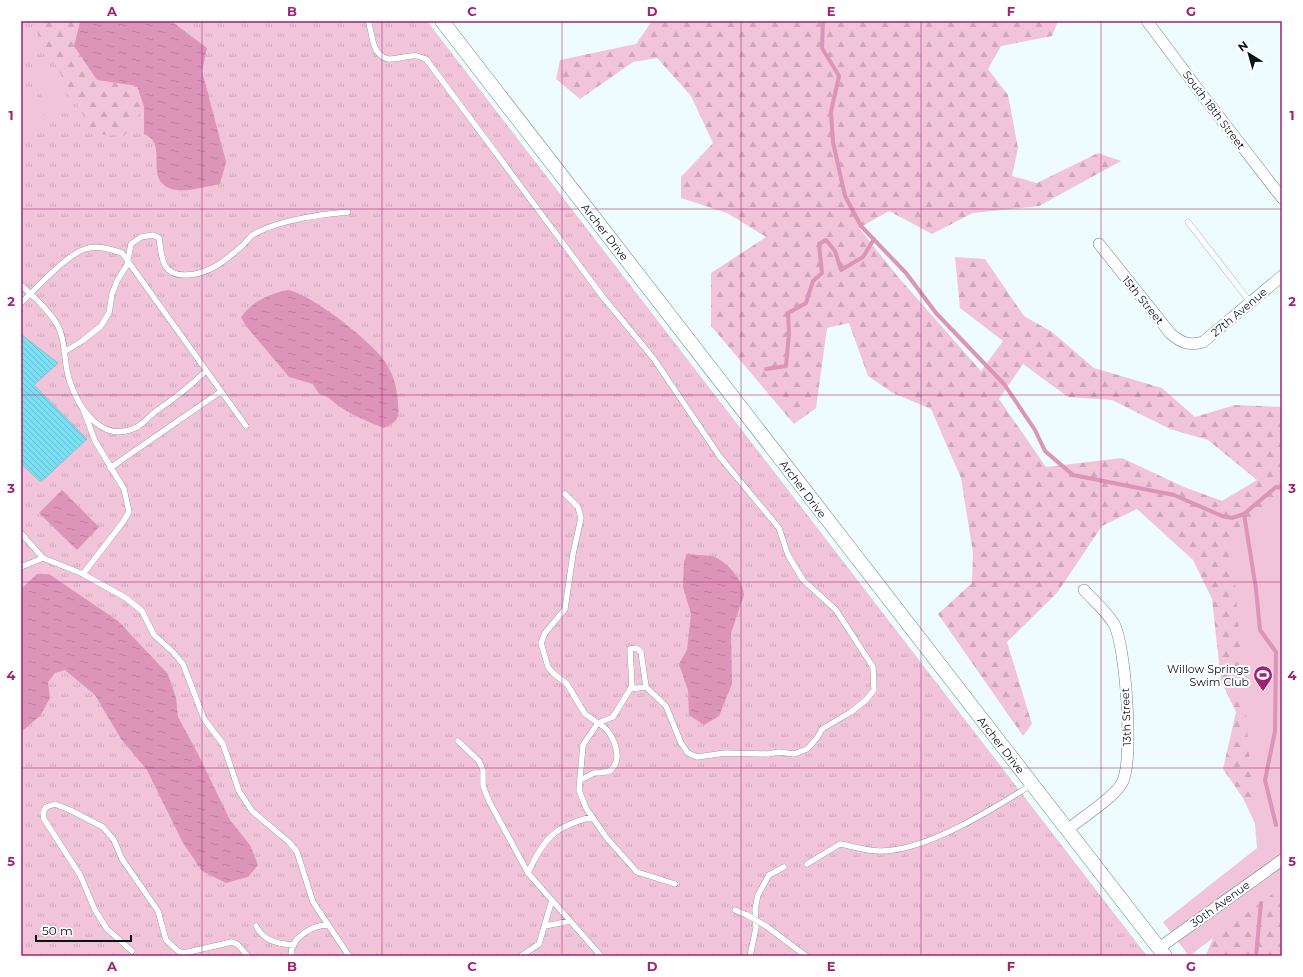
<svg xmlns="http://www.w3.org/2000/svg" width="1303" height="977" font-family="Montserrat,sans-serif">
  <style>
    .grass { fill: url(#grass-tufts) }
    .forest { fill: url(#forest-firs); fill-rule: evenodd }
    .park { fill: #f1c4da }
    .water { fill: url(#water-ripples) }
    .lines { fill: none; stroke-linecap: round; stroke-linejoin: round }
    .stream { stroke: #dc94b9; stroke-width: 4 }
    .building { fill: url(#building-back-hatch); stroke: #9ebec5 }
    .service-casing { stroke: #66858b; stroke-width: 6 }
    .minor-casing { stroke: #66858b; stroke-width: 12 }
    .tertiary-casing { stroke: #66858b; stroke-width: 15 }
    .service { stroke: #fff; stroke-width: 5.5 }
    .minor { stroke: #fff; stroke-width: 11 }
    .tertiary { stroke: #fff; stroke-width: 14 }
    .service-bridge-casing { stroke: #66858b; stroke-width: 6; stroke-linecap: butt }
    .service-bridge { stroke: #fff; stroke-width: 5.5 }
    .grid { fill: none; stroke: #a22172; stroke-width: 1; stroke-opacity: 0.55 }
    .labels { text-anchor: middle; stroke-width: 4; stroke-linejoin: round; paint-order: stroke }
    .street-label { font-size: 11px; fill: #071315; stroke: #fff }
    .poi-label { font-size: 11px; fill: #071315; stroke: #fff; text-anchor: end }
    .neatline { fill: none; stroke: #a22172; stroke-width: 1.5 }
    .grid-label { font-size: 13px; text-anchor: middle; font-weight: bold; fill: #a22172 }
  </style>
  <defs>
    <pattern id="grass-tufts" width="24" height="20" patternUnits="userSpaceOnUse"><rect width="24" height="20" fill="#f1c4da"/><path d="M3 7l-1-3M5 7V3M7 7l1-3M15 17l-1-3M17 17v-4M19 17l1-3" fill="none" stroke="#cda8ba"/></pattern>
    <pattern id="forest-firs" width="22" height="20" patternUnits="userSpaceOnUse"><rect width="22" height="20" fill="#f1c4da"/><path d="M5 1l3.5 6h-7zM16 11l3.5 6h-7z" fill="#cda8ba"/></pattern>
    <pattern id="water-ripples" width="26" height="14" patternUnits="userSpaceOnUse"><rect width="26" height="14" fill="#dc94b9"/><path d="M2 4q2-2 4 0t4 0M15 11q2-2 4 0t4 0" fill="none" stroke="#bb7f9e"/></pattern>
    <pattern id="building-back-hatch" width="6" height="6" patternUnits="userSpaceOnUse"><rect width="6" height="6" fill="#7bdff3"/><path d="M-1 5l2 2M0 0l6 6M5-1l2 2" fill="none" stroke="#69becf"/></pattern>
  </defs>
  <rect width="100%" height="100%" fill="#eefcfe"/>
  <path class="grass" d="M21 21H427L1147 956H21Z"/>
  <path class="forest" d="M31 21H80L74 46 97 80 137 86 144 107 124 136 94 134Z
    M652 21H1058L1052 36 1001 46 988 69 1008 95 1018 148 1012 176 1037 183 1098 153 1121 161 1039 206 973 213 932 234 889 211 859 228 899 278 981 371 1003 341 960 308 955 257 985 259 1024 316 1052 332 1094 368 1162 388 1195 417 1235 405 1282 407V844L1266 847 1243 798 1223 769 1236 712 1221 681 1212 599 1193 560 1137 509 1102 526 1057 593 1007 642 1032 724 1023 736 938 614 972 583 973 553 961 478 931 409 893 393 868 376 849 323 827 328 816 408 794 424 711 326V273L766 237 727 213 681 198V177L713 143 691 96 657 58 633 62 580 99 556 79 560 60 636 44ZM1023 364 1068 397 1112 400 1170 429 1208 440 1257 480 1222 501 1184 487 1122 458 1046 467 999 399Z
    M1282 876V939L1280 943 1282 947V956H1207L1206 955 1218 926Z"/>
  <path class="park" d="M21 22 35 46 21 55Z
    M48 66 72 105 54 116 30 77Z
    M22 80 46 119 29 130 21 118Z
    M1282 498V887L1189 956 1163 922 1257 848 1231 536Z"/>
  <path class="water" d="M82 21H171L207 48 202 71 226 162 220 184C208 186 187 192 176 190 140 183 171 144 144 134V107L137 86 97 80 74 46 80 22Z
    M288 290C311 294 375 343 387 365 394 376 397 389 398 402 399 419 399 420 384 428 369 422 353 416 339 406 330 400 331 397 319 394L313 384 289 377 246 326 241 317C253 301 269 294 288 290Z
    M62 490 99 527 77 550 39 513Z
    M687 554C695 555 704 555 712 556 726 560 744 581 744 595L731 633 732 684 719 716 704 725 689 715 688 690 679 664 687 650 691 614 683 587 684 562Z
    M37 574H49L118 621 168 674 176 698 178 717 198 754 230 820 250 845 258 865 248 877 226 883 202 871 183 843 147 770 121 739 95 695 65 670 55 673 48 682 50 698 40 716 21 732V589Z"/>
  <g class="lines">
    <path class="stream" d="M823 21 822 48 839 76 831 112 833 142 845 196 861 226 906 273 936 313 1004 384 1035 430 1045 451 1073 475 1174 495 1222 516 1232 518 1244 514 1276 487 1282 488
      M766 369 786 366 789 333 788 313 806 303 813 281 822 273 819 244 826 240 835 251 841 270 863 257 874 239
      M1244 514 1256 589 1260 630 1276 652 1275 731 1265 780 1276 825
      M1256 956 1261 903"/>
  </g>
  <path class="building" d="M21 334 58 363 34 385 87 439 41 482 21 464Z"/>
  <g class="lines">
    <g class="service-casing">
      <path id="service" d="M368 21C372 30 371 43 377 51 388 67 402 54 417 56 420 57 423 58 426 59L603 297 654 359 720 457 779 528 788 555 803 580 836 610 873 667 874 690 866 700 851 712 822 729 817 738 807 749 794 754 779 752 768 754 725 753 697 757 688 753 681 743 666 706 646 687 641 652 636 648 630 649 632 686 613 717 598 723 585 714 567 684 553 673 548 667 541 643 545 633 565 609 573 554 581 518 578 507 565 494
        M1188 222 1251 303
        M21 285C34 297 49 310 58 326 67 343 63 364 70 382 80 411 103 444 137 427 144 423 150 416 156 411 174 399 190 386 206 371
        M21 303C37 288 66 255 85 249 97 245 110 249 122 253L246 426
        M64 352 82 341 101 326 109 313 112 294 117 281 127 265 131 244 141 237 153 235 159 238C162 257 161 275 185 275 209 275 226 260 243 245 247 241 251 235 256 233 280 220 322 214 348 212
        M83 409 95 441 124 489 129 512 123 522 83 574 126 598 142 611 154 635 173 652 183 664 204 719 223 744 239 791 252 811 289 842 297 852 313 902 349 956
        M110 468 220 392
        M21 533 43 558
        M21 567 43 558 83 574
        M630 689 646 687
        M458 741 479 761 483 770V786L489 801 528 873 601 956
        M580 780C585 778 590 775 594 773 600 772 607 774 612 769 624 756 612 730 598 723L583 745 579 790 586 808 606 837 637 872 675 884
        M807 864 840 844C853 846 869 852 882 851 928 850 993 809 1031 785
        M528 873C543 839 555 826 592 817
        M735 910 747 915
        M256 926C264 941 278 944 294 945
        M545 926 570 921
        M766 926 806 956
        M132 951 107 929 95 910 80 875 44 819 43 813 46 807 55 804 70 810 103 827 114 840 122 859 158 911 166 940 178 951 184 953 232 942 237 944 248 956
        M291 956C290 938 312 925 328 925
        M521 956 539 944 552 900
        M750 956 756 928 755 909 758 895 769 875 784 867"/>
    </g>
    <g class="minor-casing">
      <path id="minor" d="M1147 21 1200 92 1282 198
        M1099 244 1170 333C1181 343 1189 346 1203 342L1282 276
        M1067 830C1081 818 1114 798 1122 783 1134 762 1126 646 1114 624 1106 611 1094 601 1084 590
        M1159 948 1282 860"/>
    </g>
    <g class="tertiary-casing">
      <path id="tertiary" d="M442 21 1165 956"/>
    </g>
    <use href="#service" class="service"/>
    <use href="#minor" class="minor"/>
    <use href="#tertiary" class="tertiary"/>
    <g class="service-bridge-casing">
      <path id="service-bridge" d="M747 915 766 926"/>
    </g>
    <use href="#service-bridge" class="service-bridge"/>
  </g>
  <path class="grid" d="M202 21V956M382 21V956M562 21V956M741 21V956M921 21V956M1101 21V956M21 209H1282M21 395H1282M21 582H1282M21 768H1282"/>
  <defs>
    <g id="stadium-pin" transform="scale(1)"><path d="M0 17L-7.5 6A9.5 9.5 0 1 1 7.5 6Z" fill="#a22172" stroke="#fff"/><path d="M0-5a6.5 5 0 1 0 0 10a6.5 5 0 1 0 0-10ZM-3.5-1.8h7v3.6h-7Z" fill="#fff"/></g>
  </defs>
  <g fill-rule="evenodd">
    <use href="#stadium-pin" x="1263" y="675"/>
  </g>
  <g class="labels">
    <g class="street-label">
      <text transform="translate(1214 110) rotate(53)" y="4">South 18th Street</text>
      <text transform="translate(605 232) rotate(52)" y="4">Archer Drive</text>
      <text transform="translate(1143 300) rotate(51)" y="4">15th Street</text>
      <text transform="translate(1239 312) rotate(-40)" y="4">27th Avenue</text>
      <text transform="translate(803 489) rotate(53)" y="4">Archer Drive</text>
      <text transform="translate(1126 717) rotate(-92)" y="4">13th Street</text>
      <text transform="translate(1001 745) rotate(52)" y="4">Archer Drive</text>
      <text transform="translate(1220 904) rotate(-36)" y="4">30th Avenue</text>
    </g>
    <g class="poi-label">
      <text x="1249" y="673">Willow Springs<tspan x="1249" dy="13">Swim Club</tspan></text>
    </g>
  </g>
  <rect width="1303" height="977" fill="none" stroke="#ffffff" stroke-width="44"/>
  <g transform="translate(1249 54) rotate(323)" stroke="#ffffff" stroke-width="3" paint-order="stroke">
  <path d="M0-3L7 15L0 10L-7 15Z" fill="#071315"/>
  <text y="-6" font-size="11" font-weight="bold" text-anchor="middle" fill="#071315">N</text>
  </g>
  <path d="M36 935v6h95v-6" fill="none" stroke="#071315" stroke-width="2"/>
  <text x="42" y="935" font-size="12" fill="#071315" stroke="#ffffff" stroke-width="3" paint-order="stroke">50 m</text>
  <rect x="22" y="22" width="1259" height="933" class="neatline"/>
  <g class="grid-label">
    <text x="112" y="16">A</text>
    <text x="292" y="16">B</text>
    <text x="472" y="16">C</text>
    <text x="652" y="16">D</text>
    <text x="831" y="16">E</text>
    <text x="1011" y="16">F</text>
    <text x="1191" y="16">G</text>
    <text x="11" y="120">1</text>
    <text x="1292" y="120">1</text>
    <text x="11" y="306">2</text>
    <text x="1292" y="306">2</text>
    <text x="11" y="493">3</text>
    <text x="1292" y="493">3</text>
    <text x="11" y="680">4</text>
    <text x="1292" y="680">4</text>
    <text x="11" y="866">5</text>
    <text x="1292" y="866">5</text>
    <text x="112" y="971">A</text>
    <text x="292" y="971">B</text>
    <text x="472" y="971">C</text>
    <text x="652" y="971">D</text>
    <text x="831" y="971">E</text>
    <text x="1011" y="971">F</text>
    <text x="1191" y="971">G</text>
  </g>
</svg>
